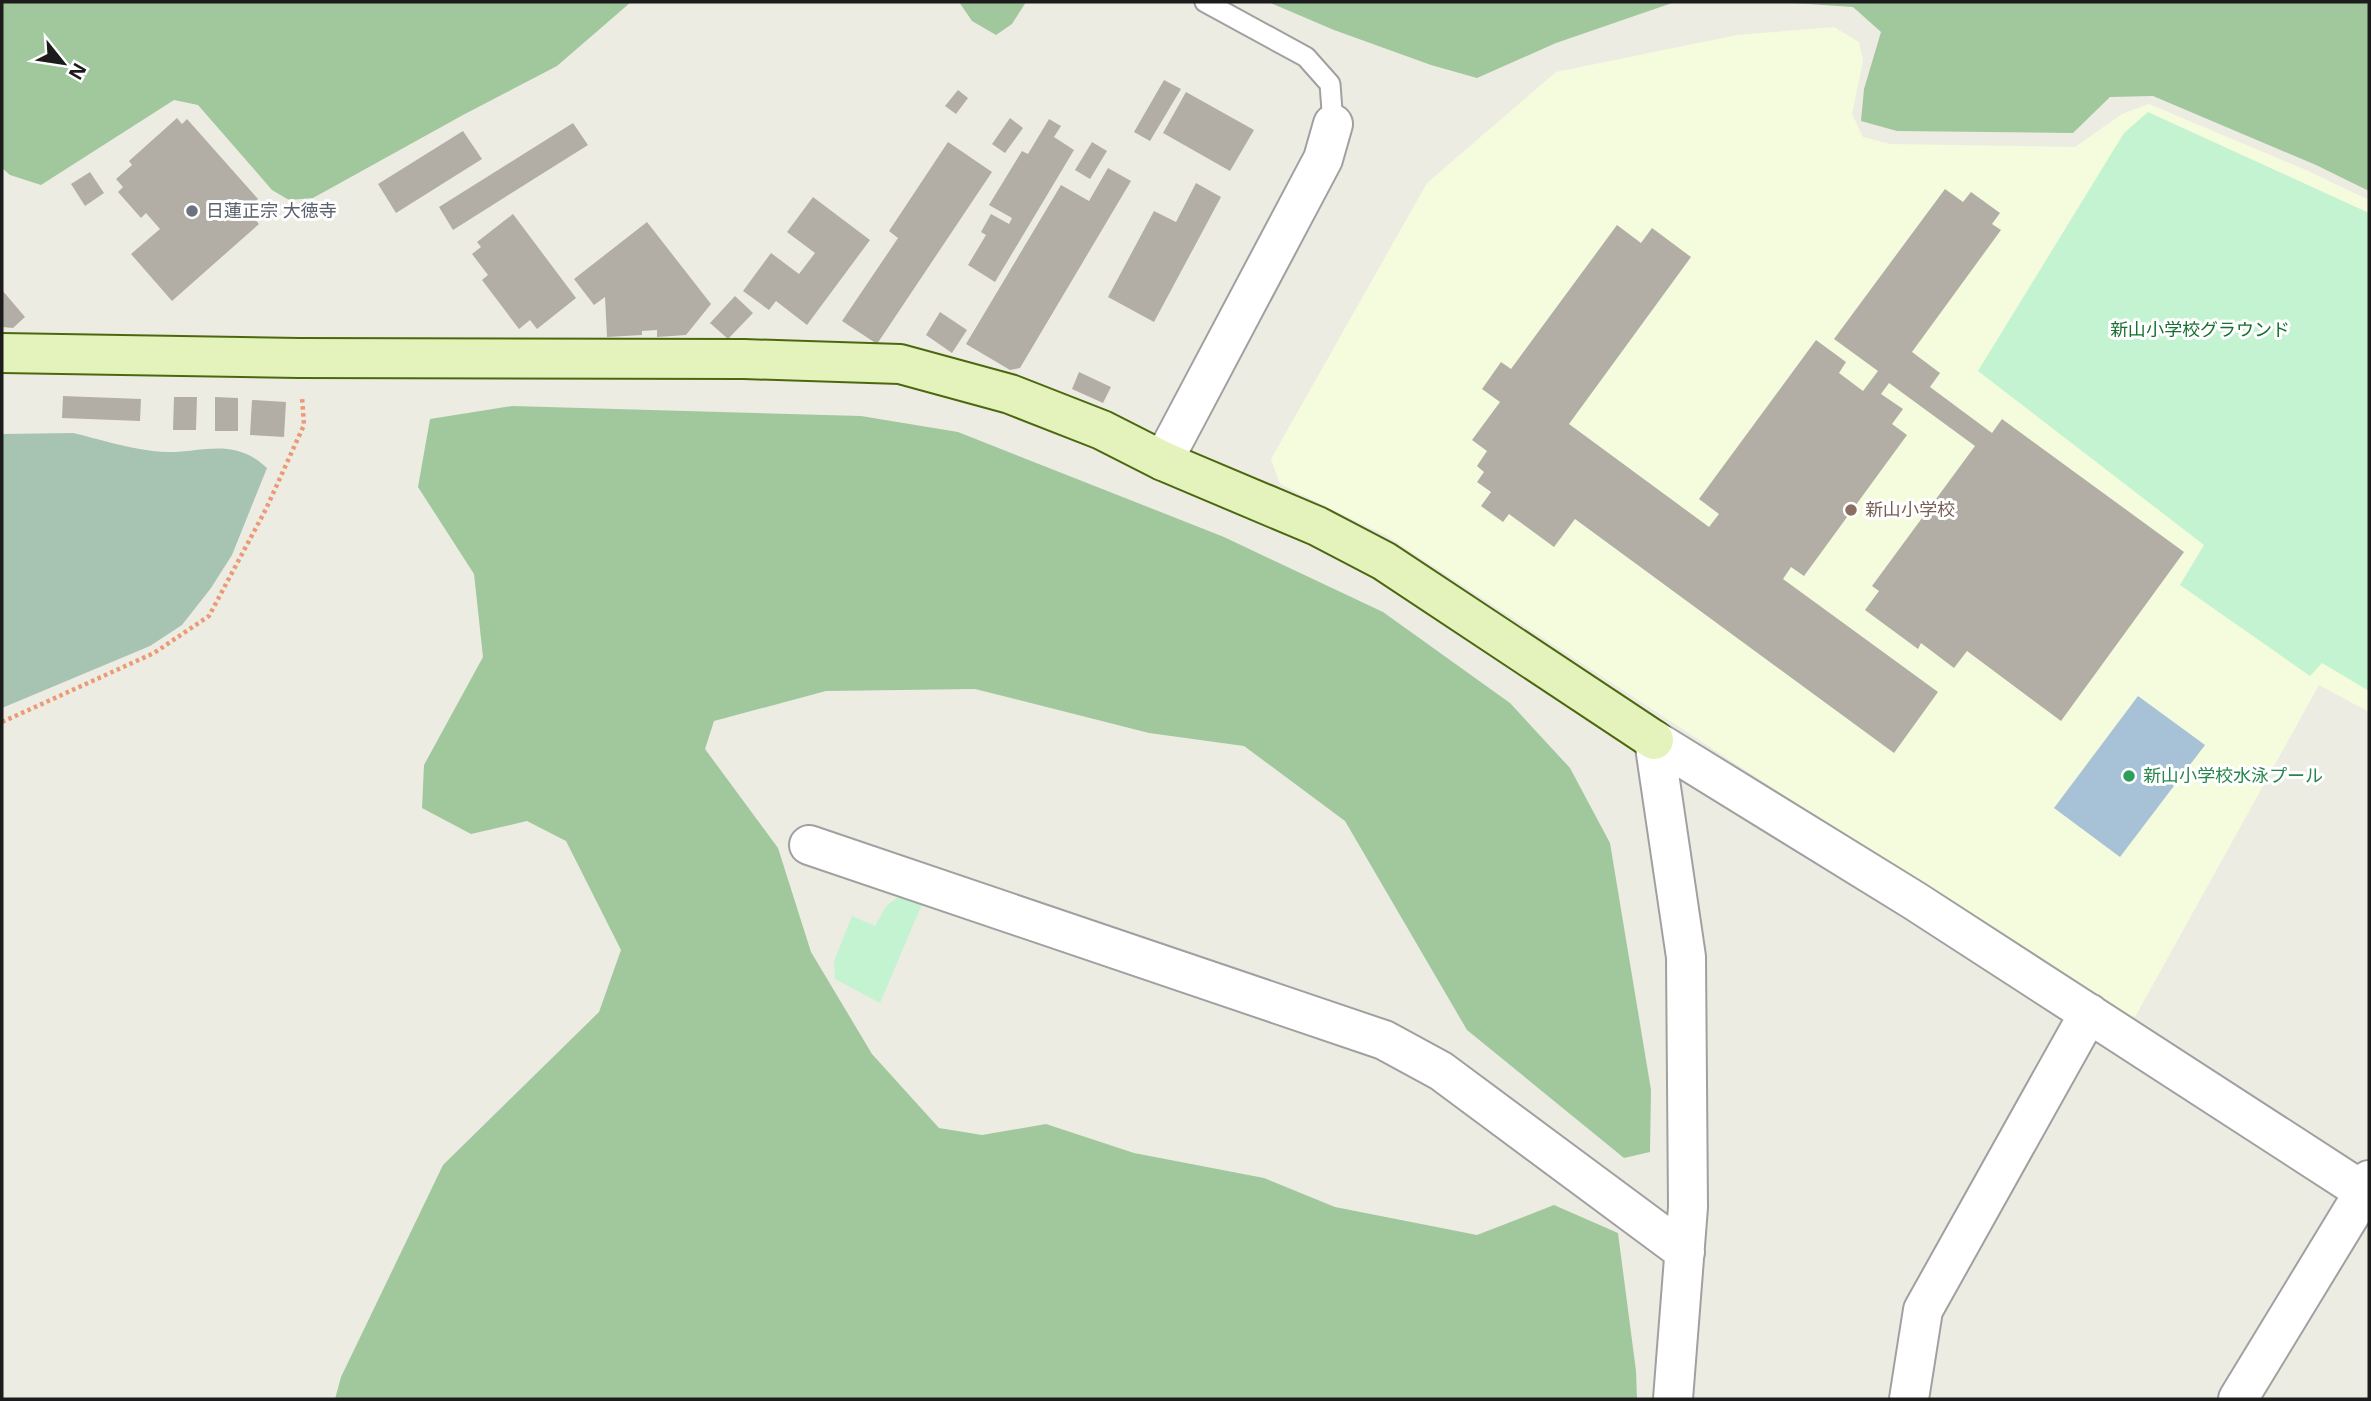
<svg xmlns="http://www.w3.org/2000/svg" width="2371" height="1401" font-family="'Noto Sans','Noto Sans JP',sans-serif">
  <style>
    .education { fill: #f5fbdd }
    .forest { fill: #a0c89c }
    .cemetery { fill: #a7c3b1 }
    .park { fill: #c3f3d1 }
    .water { fill: #a7c2d6 }
    .building { fill: #b2aea6 }
    .lines { fill: none; stroke-linecap: round; stroke-linejoin: round }
    .lane-casing { stroke: #a0a0a0; stroke-width: 23 }
    .street-casing { stroke: #a0a0a0; stroke-width: 42 }
    .secondary-casing { stroke: #4c680f; stroke-width: 42 }
    .path { stroke: #ec9a75; stroke-width: 4.5; stroke-dasharray: 3.5 3.5; stroke-linecap: butt }
    .lane { stroke: #fff; stroke-width: 19 }
    .street { stroke: #fff; stroke-width: 38 }
    .secondary { stroke: #e4f3bb; stroke-width: 38 }
    .worship-dot { fill: #6b7280; stroke: #fff; stroke-width: 2.5 }
    .education-dot { fill: #8d6e63; stroke: #fff; stroke-width: 2.5 }
    .leisure-dot { fill: #2e9e5b; stroke: #fff; stroke-width: 2.5 }
    .labels { text-anchor: middle; stroke-width: 6; stroke-linejoin: round; paint-order: stroke }
    .worship-label { font-size: 18px; fill: #5b616d; stroke: #fff; text-anchor: start }
    .park-label { font-size: 18px; fill: #166f30; stroke: #fff }
    .education-label { font-size: 18px; fill: #785e54; stroke: #fff; text-anchor: start }
    .leisure-label { font-size: 18px; fill: #27864d; stroke: #fff; text-anchor: start }
  </style>
  <rect width="100%" height="100%" fill="#edece3"/>
  <path class="education" d="M1834 27 1859 42 1863 61 1852 114 1863 137 1890 144 2075 147 2122 114 2149 104 2306 170 2369 200V712L2319 685 2135 1017 2117 1013 1387 536 1280 484 1271 459 1427 183 1556 72 1737 35Z"/>
  <path class="forest" d="M2 2H631L557 66 463 115 313 198 289 200 272 190 198 105 174 100 41 185 10 175 2 168Z
    M959 2H1026L1012 24 996 35 972 21Z
    M1268 2H1675L1556 43 1477 78 1431 65 1334 30Z
    M1778 2H2369V191L2316 165 2153 96 2110 97 2073 133 1897 131 1861 121 1864 89 1881 32 1853 7Z
    M512 406 861 416 958 432 1224 537 1383 612 1510 703 1570 768 1610 843 1651 1090 1650 1152 1624 1158 1467 1030 1345 821 1244 746 1149 733 975 689 826 691 714 721 705 749 778 848 811 952 872 1054 939 1128 982 1135 1046 1124 1134 1153 1264 1178 1335 1207 1477 1235 1554 1205 1618 1233 1636 1371 1637 1399H335L341 1377 443 1165 599 1012 621 950 566 841 527 821 471 834 422 808 424 765 483 657 474 574 418 487 430 419Z"/>
  <path class="cemetery" d="M73 433C99 439 126 448 153 451 196 457 230 433 267 468L232 555 211 588 182 625 150 646 2 708V434Z"/>
  <path class="park" d="M2148 112 2369 213V691L2322 663 2310 676 2180 585 2204 545 1978 371 2124 133Z
    M901 895 923 902 880 1003 835 979 834 961 852 916 875 926 886 906Z"/>
  <path class="water" d="M2138 696 2205 745 2120 857 2054 808Z"/>
  <path class="building" d="M1164 80 1181 89 1150 141 1134 132Z
    M958 90 968 98 956 114 945 106Z
    M1186 92 1254 130 1230 171 1163 133Z
    M177 118 182 124 187 119 258 199 247 210 259 224 172 301 131 254 160 229 146 213 141 218 118 192 123 187 116 179 132 165 129 161Z
    M1010 118 1023 128 1005 153 992 144Z
    M1049 119 1061 126 1054 137 1074 150 995 282 968 265 986 235 981 232 991 214 1009 224 1012 218 989 205 1022 151 1028 154Z
    M573 123 588 145 453 230 439 207Z
    M463 131 482 159 396 213 378 184Z
    M948 142 992 172 877 344 842 321 898 238 889 231Z
    M1092 142 1107 151 1090 179 1075 170Z
    M1108 168 1131 181 1020 368 1010 370 966 344 1061 185 1089 201Z
    M90 172 104 193 85 206 71 184Z
    M1196 183 1221 197 1154 322 1108 297 1154 211 1176 222Z
    M1945 189 1963 202 1971 192 2000 213 1992 224 2001 230 1912 352 1940 373 1930 387 1992 433 2002 419 2184 552 2061 721 1967 651 1954 668 1921 643 1918 649 1865 610 1879 591 1872 586 1975 446 1889 383 1881 394 1903 409 1892 424 1907 435 1804 576 1791 567 1783 579 1938 692 1894 753 1575 519 1554 547 1509 514 1503 522 1481 506 1491 492 1477 482 1484 472 1477 466 1487 451 1472 440 1500 402 1482 389 1501 362 1511 369 1617 225 1641 243 1652 228 1691 257 1569 424 1709 527 1719 514 1699 499 1816 340 1846 362 1839 373 1863 391 1878 371 1834 339Z
    M813 197 870 240 807 325 776 301 769 310 743 291 771 253 799 274 815 253 787 232Z
    M513 214 576 298 537 329 530 320 519 329 482 280 488 275 472 254 481 247 477 242Z
    M647 222 711 304 686 335 657 337V330L642 331V335L607 337 605 297 594 305 574 279Z
    M2 290 25 317 13 328 2 327Z
    M735 296 753 313 728 339 710 323Z
    M940 312 967 330 952 353 926 335Z
    M1079 372 1111 387 1103 403 1072 389Z
    M63 396 141 399 140 421 62 418Z
    M174 397H197L196 430H173Z
    M215 397 238 398V431H215Z
    M252 400 286 402 284 437 250 435Z"/>
  <g class="lines">
    <g class="lane-casing">
      <path id="lane" d="M1205 2 1306 57 1330 84 1333 124"/>
    </g>
    <g class="street-casing">
      <path id="street" d="M1163 461 1323 159 1333 124
        M1654 740 1915 901 2369 1195
        M1654 740 1686 957 1688 1207 1673 1399
        M809 845 1384 1040 1441 1071 1685 1252
        M1909 1399 1923 1310 2089 1013
        M2238 1399 2364 1192 2369 1180"/>
    </g>
    <g class="secondary-casing">
      <path id="secondary" d="M2 353 299 358 744 359 900 364 1010 394 1102 430 1163 461 1317 526 1384 561 1654 740"/>
    </g>
    <path class="path" d="M2 722 154 653 209 616 266 509 304 425 302 397"/>
    <use href="#lane" class="lane"/>
    <use href="#street" class="street"/>
    <use href="#secondary" class="secondary"/>
  </g>
  <circle class="worship-dot" cx="192" cy="211" r="7"/>
  <circle class="education-dot" cx="1851" cy="510" r="7"/>
  <circle class="leisure-dot" cx="2129" cy="776" r="7"/>
  <g class="labels">
    <g class="worship-label">
      <text x="206" y="217">日蓮正宗 大徳寺</text>
    </g>
    <g class="park-label">
      <text x="2200" y="336">新山小学校グラウンド</text>
    </g>
    <g class="education-label">
      <text x="1865" y="516">新山小学校</text>
    </g>
    <g class="leisure-label">
      <text x="2143" y="782">新山小学校水泳プール</text>
    </g>
  </g>
  <rect width="2371" height="1401" fill="none" stroke="#1c1c1c" stroke-width="7"/>
  <g transform="translate(63 63) rotate(120)" stroke="#ffffff" stroke-width="5" paint-order="stroke">
  <path d="M0-5L12 26L0 18L-12 26Z" fill="#1c1c1c"/>
  <text y="-10" font-size="19" font-weight="bold" text-anchor="middle" fill="#1c1c1c">N</text>
  </g>
</svg>
